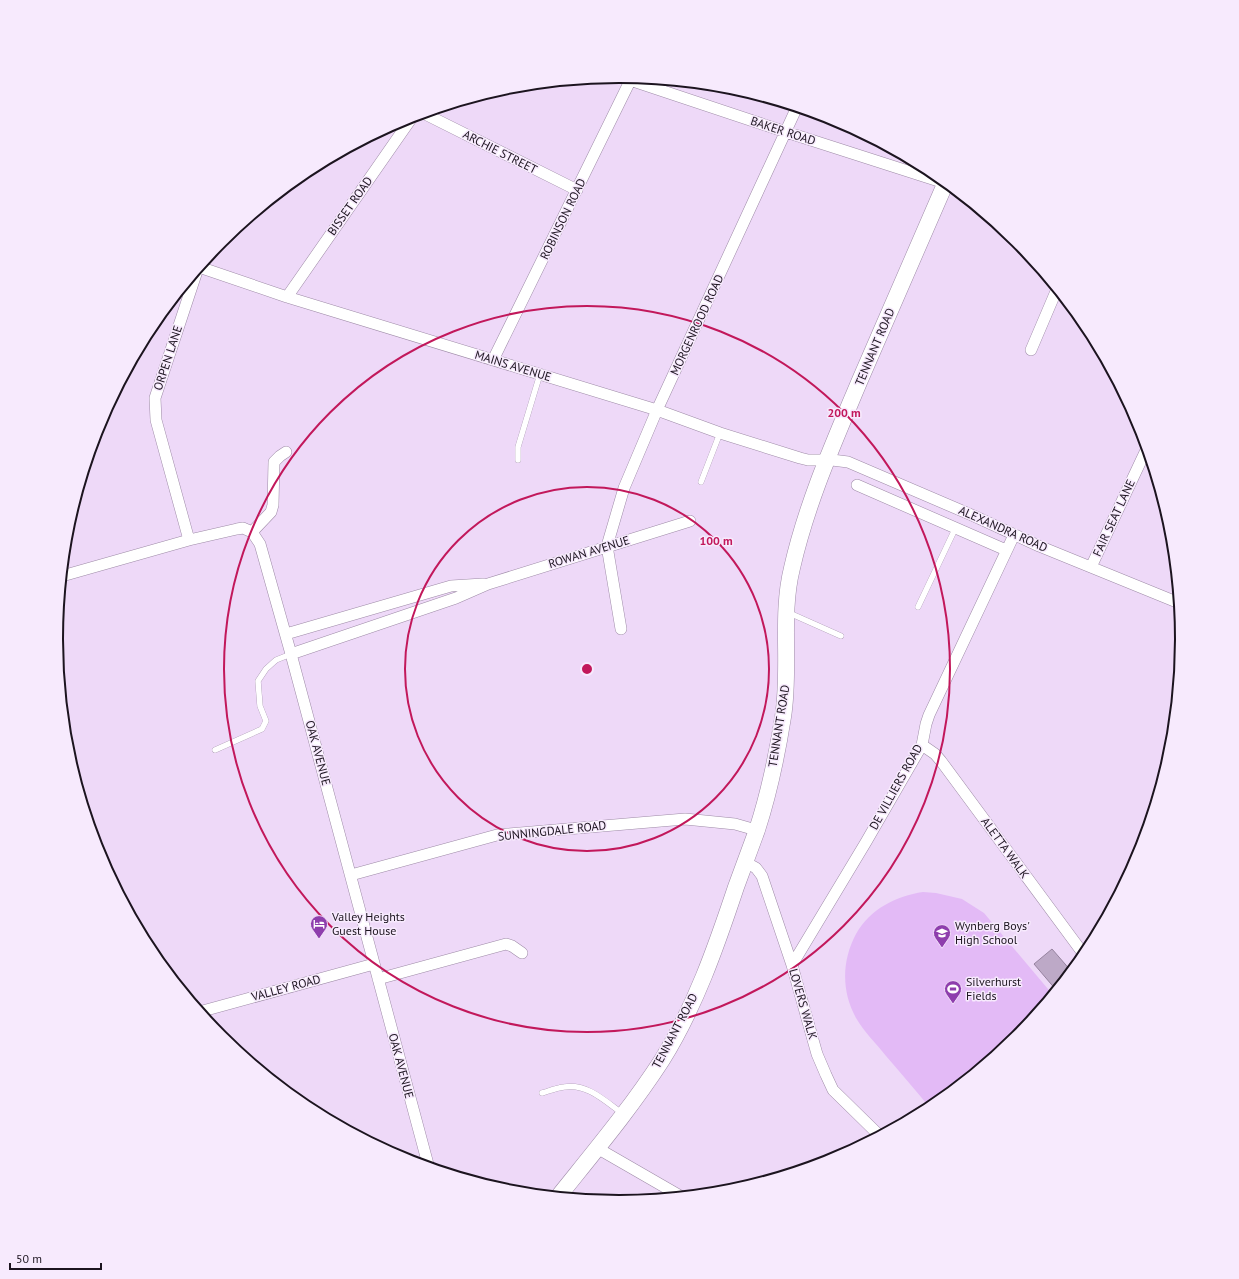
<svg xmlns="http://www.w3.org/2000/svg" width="1239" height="1279" font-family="'PT Sans',sans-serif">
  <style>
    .green { fill: #e3baf6 }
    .building { fill: #bda9c7; stroke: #96839f }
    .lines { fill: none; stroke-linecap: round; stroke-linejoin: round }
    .lane-casing { stroke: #9e8ba7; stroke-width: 6 }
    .street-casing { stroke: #9e8ba7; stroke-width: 12 }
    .secondary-casing { stroke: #9e8ba7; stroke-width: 17 }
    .lane { stroke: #fff; stroke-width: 5.5 }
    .street { stroke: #fff; stroke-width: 11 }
    .secondary { stroke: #fff; stroke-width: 16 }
    .ring { fill: none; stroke: #c2185b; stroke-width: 2 }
    .labels { text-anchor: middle; stroke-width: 3; stroke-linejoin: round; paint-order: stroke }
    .street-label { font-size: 12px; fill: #1c141f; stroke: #f7eafd }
    .poi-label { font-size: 12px; fill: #1c141f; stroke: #f7eafd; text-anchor: start }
    .rim { fill: none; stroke: #1c141f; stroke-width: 2 }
    .centre { fill: #c2185b; stroke: #f7eafd; stroke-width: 2 }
    .ring-label { font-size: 12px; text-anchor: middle; font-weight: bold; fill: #c2185b; stroke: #f7eafd; stroke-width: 3; stroke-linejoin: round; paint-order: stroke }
  </style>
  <rect width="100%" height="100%" fill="#eed9f8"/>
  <path class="green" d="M923 892 936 893 962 899 984 913 1053 995 1018 1038 931 1109C916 1091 901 1073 886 1056 876 1043 864 1032 856 1018 841 991 842 960 856 934 870 909 896 896 923 892Z"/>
  <path class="building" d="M1052 949 1072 972 1057 991 1034 964Z"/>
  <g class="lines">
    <g class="lane-casing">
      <path id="lane" d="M518 460V447L540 374
        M701 482 720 433
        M918 607 956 527
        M787 612 841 636
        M215 750 262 729 266 721 260 706 258 681 266 669 276 660 291 654
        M542 1093C549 1091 556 1088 564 1087 587 1083 605 1101 623 1114"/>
    </g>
    <g class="street-casing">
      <path id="street" d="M618 76 786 132 948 184
        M423 113 577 190
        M199 267 287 297 657 410 720 433 800 458 808 460H832L848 462 974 516 1039 546 1179 603
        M287 297 413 116
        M1031 350 1057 289
        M493 360 632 77
        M857 485 1006 550
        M252 532 271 512 273 505 274 462 280 456 286 452
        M189 540 156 420 155 398 197 271
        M1091 567 1147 448
        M62 576 189 540 237 529 243 528 252 532 260 544 291 654 429 1168
        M621 629 607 546 624 488 657 410 797 107
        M286 634 451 586 483 584
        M291 654 456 598 488 584 690 521
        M922 745 935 754 941 761 1085 956
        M745 862 756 868 762 876 792 965 817 1054 826 1075 833 1090 880 1136
        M351 875 497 835 685 819 735 824 756 830
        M792 965 866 842 922 745 926 724 929 715 1014 535
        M378 979 506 944 512 946 522 953
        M199 1012 374 964
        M597 1148 682 1197"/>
    </g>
    <g class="secondary-casing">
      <path id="secondary" d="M558 1197C594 1152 631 1108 662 1060 695 1007 716 947 736 887 743 868 750 849 757 830 769 793 777 755 783 717 791 667 780 616 792 568 807 502 834 442 860 380 889 314 918 248 946 182"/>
    </g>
    <use href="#lane" class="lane"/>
    <use href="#street" class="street"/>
    <use href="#secondary" class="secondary"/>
  </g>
  <g class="ring">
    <circle cx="587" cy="669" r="182"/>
    <circle cx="587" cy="669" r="363"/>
  </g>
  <defs>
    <g id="hotel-pin" transform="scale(0.9)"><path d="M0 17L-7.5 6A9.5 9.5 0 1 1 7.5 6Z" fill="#8e3ead" stroke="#f7eafd"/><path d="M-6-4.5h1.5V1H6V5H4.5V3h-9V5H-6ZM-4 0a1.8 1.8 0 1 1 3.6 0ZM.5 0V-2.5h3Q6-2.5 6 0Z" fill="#fff"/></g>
    <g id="school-pin" transform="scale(0.9)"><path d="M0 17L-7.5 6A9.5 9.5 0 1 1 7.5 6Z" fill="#8e3ead" stroke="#f7eafd"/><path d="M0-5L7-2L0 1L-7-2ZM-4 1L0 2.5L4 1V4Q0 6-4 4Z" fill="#fff"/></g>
    <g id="stadium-pin" transform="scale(0.9)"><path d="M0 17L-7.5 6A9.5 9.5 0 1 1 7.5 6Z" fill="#8e3ead" stroke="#f7eafd"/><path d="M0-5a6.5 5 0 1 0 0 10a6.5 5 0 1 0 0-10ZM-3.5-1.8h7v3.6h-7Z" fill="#fff"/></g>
  </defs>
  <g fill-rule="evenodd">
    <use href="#hotel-pin" x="319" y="924"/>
    <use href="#school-pin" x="942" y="933"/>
    <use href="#stadium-pin" x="953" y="989"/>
  </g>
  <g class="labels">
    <g class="street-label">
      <text transform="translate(783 131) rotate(18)" y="4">BAKER ROAD</text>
      <text transform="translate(500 152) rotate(27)" y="4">ARCHIE STREET</text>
      <text transform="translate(350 206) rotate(-55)" y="4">BISSET ROAD</text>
      <text transform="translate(563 219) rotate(-64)" y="4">ROBINSON ROAD</text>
      <text transform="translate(697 325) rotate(-65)" y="4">MORGENROOD ROAD</text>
      <text transform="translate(875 347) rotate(-67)" y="4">TENNANT ROAD</text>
      <text transform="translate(168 358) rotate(-72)" y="4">ORPEN LANE</text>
      <text transform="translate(513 366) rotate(17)" y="4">MAINS AVENUE</text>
      <text transform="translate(1114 518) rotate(-65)" y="4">FAIR SEAT LANE</text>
      <text transform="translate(1003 529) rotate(24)" y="4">ALEXANDRA ROAD</text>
      <text transform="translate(589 552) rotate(-17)" y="4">ROWAN AVENUE</text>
      <text transform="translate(779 726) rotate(-81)" y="4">TENNANT ROAD</text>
      <text transform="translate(318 753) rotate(75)" y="4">OAK AVENUE</text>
      <text transform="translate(896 787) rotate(-61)" y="4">DE VILLIERS ROAD</text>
      <text transform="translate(552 831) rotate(-6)" y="4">SUNNINGDALE ROAD</text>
      <text transform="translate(1005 848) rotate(54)" y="4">ALETTA WALK</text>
      <text transform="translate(286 988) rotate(-15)" y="4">VALLEY ROAD</text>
      <text transform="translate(803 1004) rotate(74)" y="4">LOVERS WALK</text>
      <text transform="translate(675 1031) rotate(-62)" y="4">TENNANT ROAD</text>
      <text transform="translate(401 1066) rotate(75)" y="4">OAK AVENUE</text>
    </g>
    <g class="poi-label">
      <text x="332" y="921">Valley Heights<tspan x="332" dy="14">Guest House</tspan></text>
      <text x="955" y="930">Wynberg Boys'<tspan x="955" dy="14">High School</tspan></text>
      <text x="966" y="986">Silverhurst<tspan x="966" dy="14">Fields</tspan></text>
    </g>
  </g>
  <path d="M0 0H1239V1279H0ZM63 639a556 556 0 1 1 1112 0a556 556 0 1 1-1112 0Z" fill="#f7eafd" fill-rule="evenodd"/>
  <path class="rim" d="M63 639a556 556 0 1 1 1112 0a556 556 0 1 1-1112 0Z"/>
  <circle cx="587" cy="669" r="6" class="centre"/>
  <g class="ring-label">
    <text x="844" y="417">200 m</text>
    <text x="716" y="545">100 m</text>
  </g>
  <path d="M10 1263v6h91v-6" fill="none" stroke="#1c141f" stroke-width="2"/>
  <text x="16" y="1263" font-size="12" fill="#1c141f" stroke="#f7eafd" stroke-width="3" paint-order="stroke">50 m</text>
</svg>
